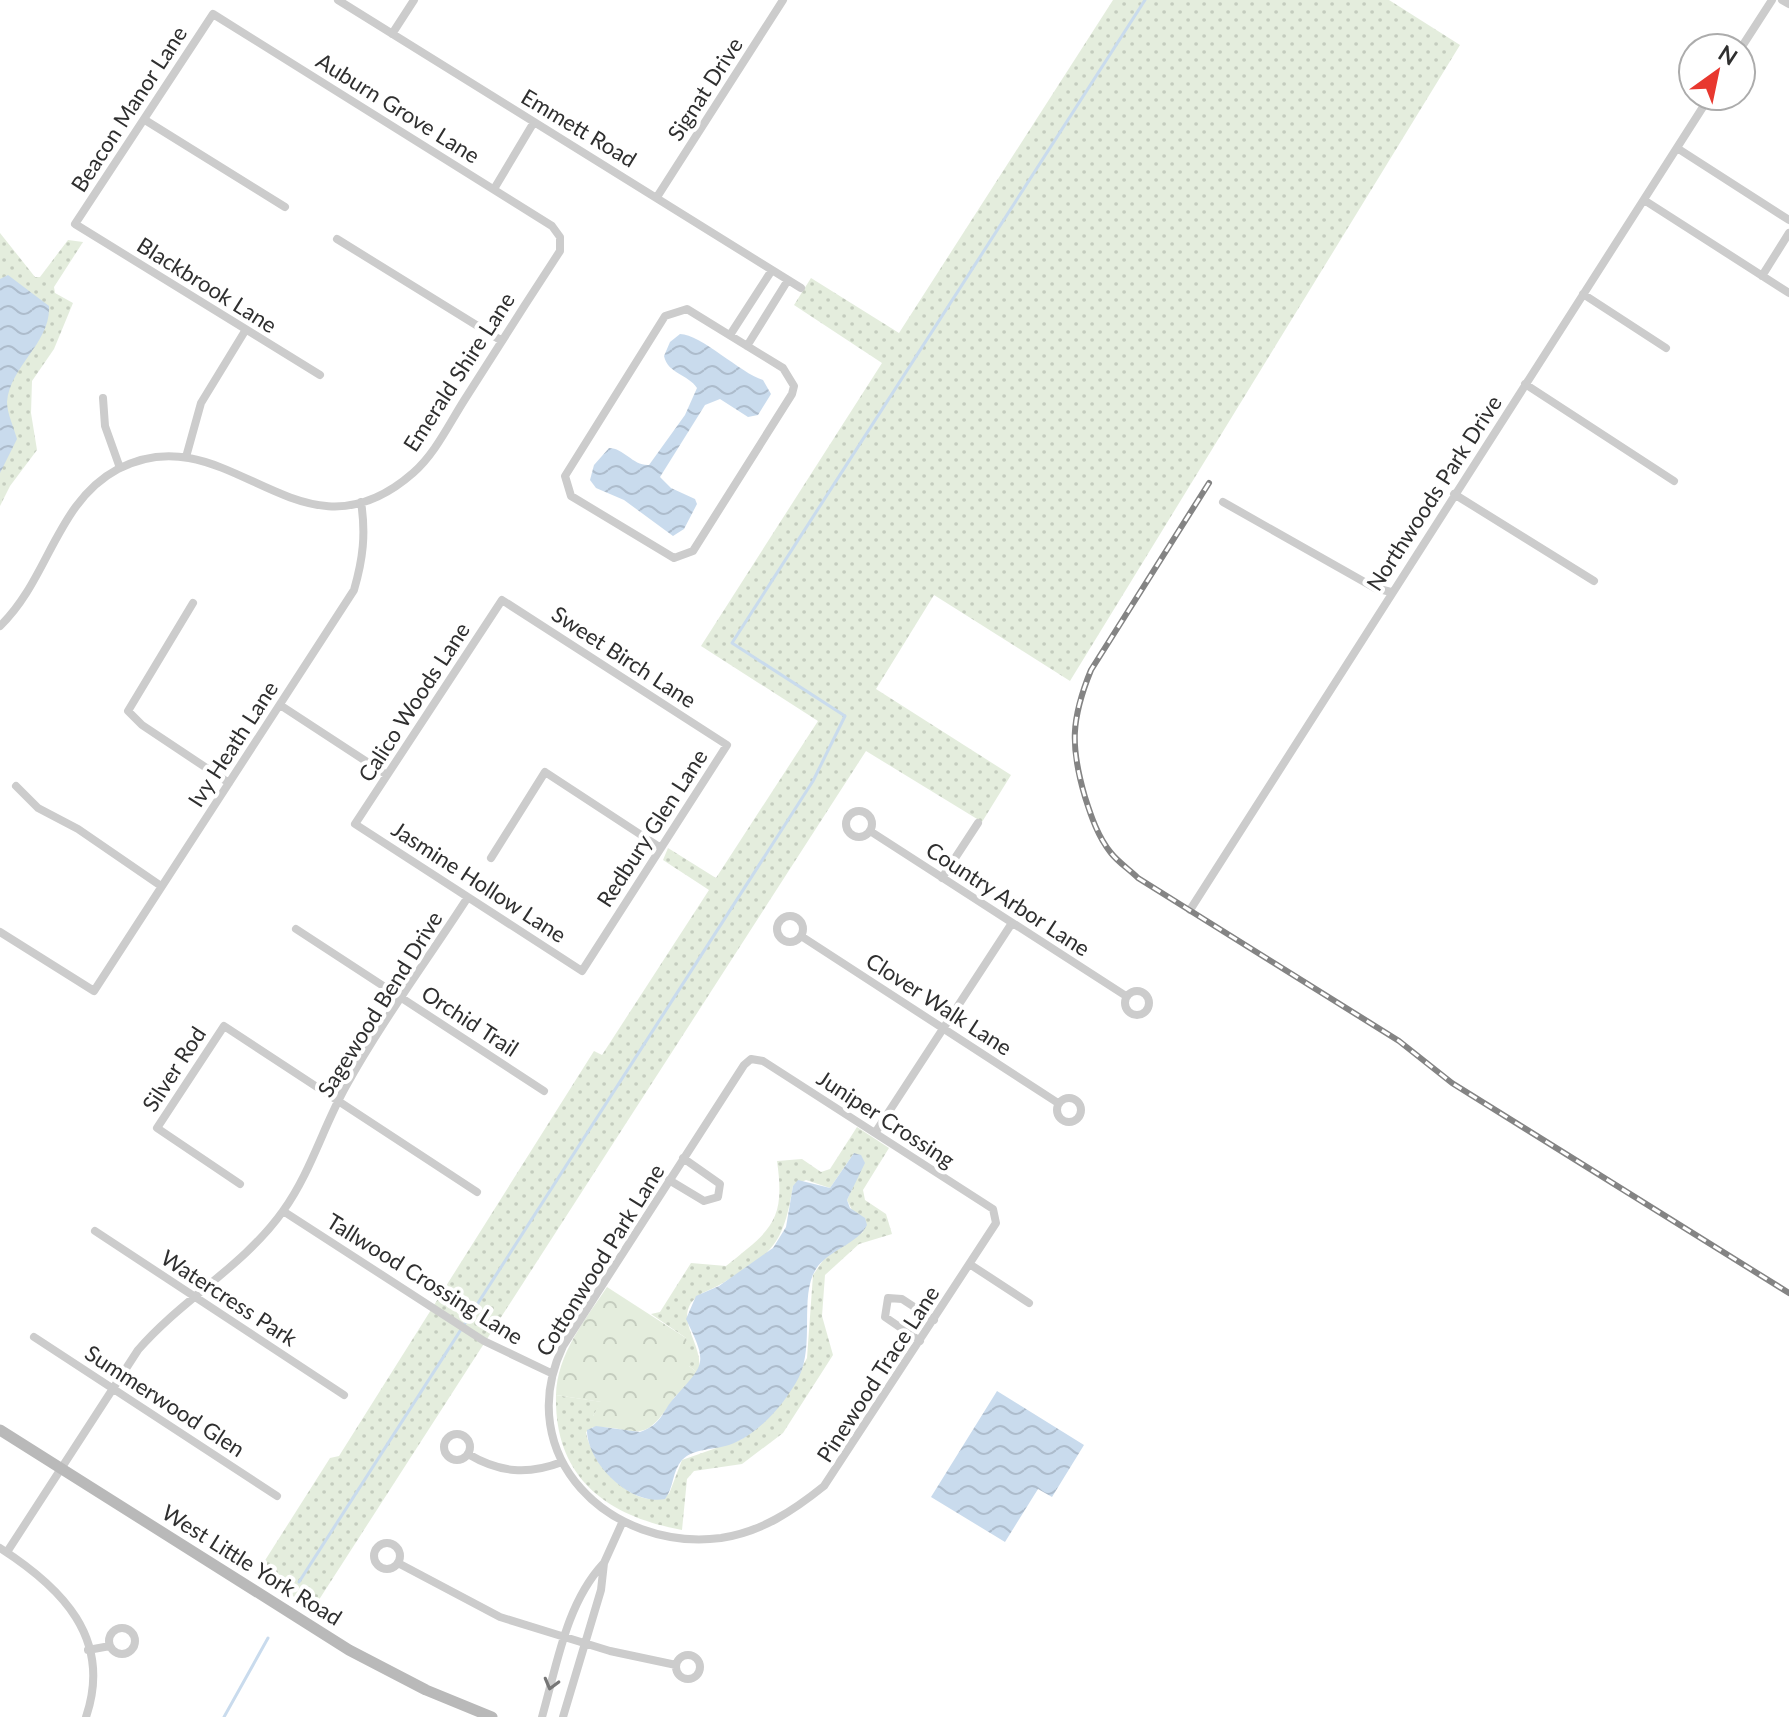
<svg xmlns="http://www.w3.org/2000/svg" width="1789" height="1717" font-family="Lato,sans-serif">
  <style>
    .grass { fill: url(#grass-dots) }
    .forest { fill: url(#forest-crowns) }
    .water { fill: url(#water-waves) }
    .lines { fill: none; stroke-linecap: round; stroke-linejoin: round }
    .stream { stroke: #c9dbed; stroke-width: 3 }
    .street { stroke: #ccc; stroke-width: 8 }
    .secondary { stroke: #b9b9b9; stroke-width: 11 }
    .rail-casing { stroke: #848484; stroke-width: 6 }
    .rail { stroke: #fff; stroke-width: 3; stroke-dasharray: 9; stroke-linecap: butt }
    .oneway { stroke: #767676 }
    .labels { text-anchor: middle; stroke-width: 8; stroke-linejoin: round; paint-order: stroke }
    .street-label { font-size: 22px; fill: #2f2f2f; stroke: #fff }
  </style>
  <defs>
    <pattern id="grass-dots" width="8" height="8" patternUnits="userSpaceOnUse" patternTransform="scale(2)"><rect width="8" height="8" fill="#e4eddd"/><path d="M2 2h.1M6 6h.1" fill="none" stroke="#c4ccbe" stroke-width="1.8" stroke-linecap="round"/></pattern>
    <pattern id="forest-crowns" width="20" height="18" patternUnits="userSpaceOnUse" patternTransform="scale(2)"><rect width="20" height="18" fill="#e4eddd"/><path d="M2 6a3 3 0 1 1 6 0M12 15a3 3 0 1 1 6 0" fill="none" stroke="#c4ccbe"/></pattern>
    <pattern id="water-waves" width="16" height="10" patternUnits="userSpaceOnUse" patternTransform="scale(2)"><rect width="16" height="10" fill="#c9dbed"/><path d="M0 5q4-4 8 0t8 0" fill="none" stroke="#adbccc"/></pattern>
  </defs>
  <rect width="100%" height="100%" fill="#fff"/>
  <path class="grass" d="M1113 0H1389L1460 45 1070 681 934 595 876 689 1011 775 982 822 866 751 313 1609 257 1573 330 1458 339 1456 594 1051 602 1055 709 890 663 860 668 848 716 878 818 721 701 646 882 363 794 305 811 278 899 333Z
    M0 233 35 277H40L68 240 83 242 54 287 55 293 73 303 54 349 32 381 31 413 37 450 10 486 0 506Z
    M857 1127 889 1148 863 1190 865 1200 886 1214 892 1234 859 1244 825 1275 822 1316 833 1355 783 1433 742 1464 694 1471 687 1479 682 1530C607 1516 554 1478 556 1395L602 1402 593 1416V1427L586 1432C590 1458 618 1491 644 1498 652 1500 661 1496 669 1494L682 1460 742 1439 770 1416 787 1395 807 1358 813 1275 824 1259 863 1232 847 1200 853 1187 854 1153 830 1188 806 1180 793 1186C783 1246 773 1253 721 1284 710 1291 700 1291 691 1303 677 1324 706 1349 698 1373L689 1366 686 1338 651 1314 660 1312 691 1263 726 1266C770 1230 786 1223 777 1161L802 1159 821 1172 830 1169Z"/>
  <path class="forest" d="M607 1287 686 1338 691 1359 689 1366 698 1373C691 1384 679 1390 672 1401 641 1448 638 1426 593 1427V1416L601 1402 556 1395C557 1354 585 1320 607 1287Z"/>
  <path class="water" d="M8 275 49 306C51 343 10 366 7 402 7 413 14 428 17 439L0 473V279Z
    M680 334C701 334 740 373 763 380L771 394 758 415 748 417 720 399 705 405 660 477 671 488 695 499 697 504 684 529 673 536 624 500 596 488 590 480 594 465 609 448C624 448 633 466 649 465L685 415 697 388C688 374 668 374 664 356L670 342Z
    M854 1153 861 1155 865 1163 847 1200 850 1208 865 1218 867 1225C858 1244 828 1250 816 1269 799 1296 815 1344 799 1377 785 1404 758 1435 729 1445 714 1450 694 1448 682 1460 672 1471 674 1488 665 1499 630 1506 587 1463 587 1430L596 1426 640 1432C663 1424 661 1412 675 1397 706 1363 707 1363 686 1319L696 1296 719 1286 773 1248 786 1227 793 1186 798 1180 830 1188Z
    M997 1391 1084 1445 1052 1497 1038 1489 1005 1542 931 1497Z"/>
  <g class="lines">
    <path class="stream" d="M299 1582 813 781 845 716 732 643 1145 0
      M224 1717 268 1638"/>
    <path class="street" d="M338 0 801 288
      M1782 0 1789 4
      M392 34 414 0
      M1741 48 1772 0
      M145 120 285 207
      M1677 148 1789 220
      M494 189 534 122
      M657 197 783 0
      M1644 200 1789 293
      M337 239 502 341
      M1762 276 1789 233
      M1583 294 1666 348
      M687 309 783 368 794 386 792 394 693 551 674 558 571 496 565 476 665 316Z
      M730 335 772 270
      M747 346 788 280
      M1525 384 1674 481
      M103 398 105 426 120 468
      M186 457 201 403 245 331
      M1454 494 1594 581
      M1223 502 1375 588 1391 592
      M502 600 727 745 582 971 355 824Z
      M193 603 128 711 142 725 229 783
      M0 626C49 579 56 502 118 469 229 411 299 573 413 473 435 454 449 424 465 399 496 350 528 300 560 251V237L552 226 213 14 75 224 320 375
      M280 705 387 775
      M16 786 38 808 78 829 161 886
      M846 824a13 13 0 1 1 26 0a13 13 0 1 1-26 0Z
      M870 831 1126 996
      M491 858 545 772 661 848
      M942 878 978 823
      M1190 910 1710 96
      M777 929a13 13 0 1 1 26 0a13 13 0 1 1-26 0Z
      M296 929 544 1091
      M0 932 94 991 354 590C363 559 366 534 361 502
      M801 936 1058 1103
      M1125 1003a12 12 0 1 1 24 0a12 12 0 1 1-24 0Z
      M751 1059 763 1061 993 1209 996 1223 824 1486C793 1511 761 1532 721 1538 610 1552 511 1456 563 1346L744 1065Z
      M1057 1110a12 12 0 1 1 24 0a12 12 0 1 1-24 0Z
      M875 1133 1012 923
      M669 1180 704 1201 718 1197 720 1184 683 1158
      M240 1184 157 1128 224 1026 477 1192
      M283 1211 484 1341 551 1373
      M95 1231 344 1395
      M971 1265 1029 1303
      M34 1337 277 1496
      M920 1341 885 1317 888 1298 902 1299 934 1320
      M444 1447a13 13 0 1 1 26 0a13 13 0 1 1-26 0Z
      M468 1454C500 1473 528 1475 562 1462
      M374 1556a13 13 0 1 1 26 0a13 13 0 1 1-26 0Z
      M0 1548C61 1587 113 1638 86 1717
      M7 1552 138 1350C182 1299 244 1266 283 1211 311 1172 323 1127 346 1086 382 1021 428 959 468 897
      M398 1563 500 1617 610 1651 676 1665
      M109 1641a13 13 0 1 1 26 0a13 13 0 1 1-26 0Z
      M88 1650 110 1646
      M676 1667a12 12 0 1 1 24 0a12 12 0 1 1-24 0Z
      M542 1717C557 1665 566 1604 603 1564
      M563 1717 601 1590 604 1563 622 1523"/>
    <path class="secondary" d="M0 1430 349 1650 426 1690 492 1717"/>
    <g class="rail-casing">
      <path id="rail" d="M1209 483 1091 670C1071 719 1070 746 1085 797 1091 816 1098 837 1111 853 1118 862 1130 870 1138 878L1399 1041 1452 1083 1789 1293"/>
    </g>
    <use href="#rail" class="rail"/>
  </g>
  <defs><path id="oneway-chevron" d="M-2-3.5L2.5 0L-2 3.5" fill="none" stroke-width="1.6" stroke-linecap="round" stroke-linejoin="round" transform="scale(2)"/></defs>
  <use class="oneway" href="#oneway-chevron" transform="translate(551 1684) rotate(105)"/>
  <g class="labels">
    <g class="street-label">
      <text transform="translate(705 89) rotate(-57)" y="8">Signat Drive</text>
      <text transform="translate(398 108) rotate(32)" y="8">Auburn Grove Lane</text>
      <text transform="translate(129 109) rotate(-57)" y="8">Beacon Manor Lane</text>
      <text transform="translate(579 128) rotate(31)" y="8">Emmett Road</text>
      <text transform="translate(207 285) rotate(32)" y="8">Blackbrook Lane</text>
      <text transform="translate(459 372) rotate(-57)" y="8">Emerald Shire Lane</text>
      <text transform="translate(1434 493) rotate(-57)" y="8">Northwoods Park Drive</text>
      <text transform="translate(624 657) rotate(33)" y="8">Sweet Birch Lane</text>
      <text transform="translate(414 702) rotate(-57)" y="8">Calico Woods Lane</text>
      <text transform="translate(233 744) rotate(-57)" y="8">Ivy Heath Lane</text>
      <text transform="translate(652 828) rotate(-57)" y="8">Redbury Glen Lane</text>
      <text transform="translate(479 882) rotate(33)" y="8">Jasmine Hollow Lane</text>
      <text transform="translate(1008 899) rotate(33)" y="8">Country Arbor Lane</text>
      <text transform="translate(380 1004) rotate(-58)" y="8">Sagewood Bend Drive</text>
      <text transform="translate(939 1004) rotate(33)" y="8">Clover Walk Lane</text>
      <text transform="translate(470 1021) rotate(33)" y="8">Orchid Trail</text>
      <text transform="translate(174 1069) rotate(-57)" y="8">Silver Rod</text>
      <text transform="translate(886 1119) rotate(33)" y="8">Juniper Crossing</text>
      <text transform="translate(600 1260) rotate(-58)" y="8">Cottonwood Park Lane</text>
      <text transform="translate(425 1279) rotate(32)" y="8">Tallwood Crossing Lane</text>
      <text transform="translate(229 1298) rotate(33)" y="8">Watercress Park</text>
      <text transform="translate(878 1374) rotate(-57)" y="8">Pinewood Trace Lane</text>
      <text transform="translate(165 1401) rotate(33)" y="8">Summerwood Glen</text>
      <text transform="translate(252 1565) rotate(32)" y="8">West Little York Road</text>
    </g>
  </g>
  <g transform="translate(1717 72) rotate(33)"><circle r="38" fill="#ffffff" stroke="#acacac" stroke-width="2"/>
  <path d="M0-6L14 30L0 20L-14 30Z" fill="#e8382f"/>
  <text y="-12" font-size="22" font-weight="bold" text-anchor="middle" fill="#2f2f2f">N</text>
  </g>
</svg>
